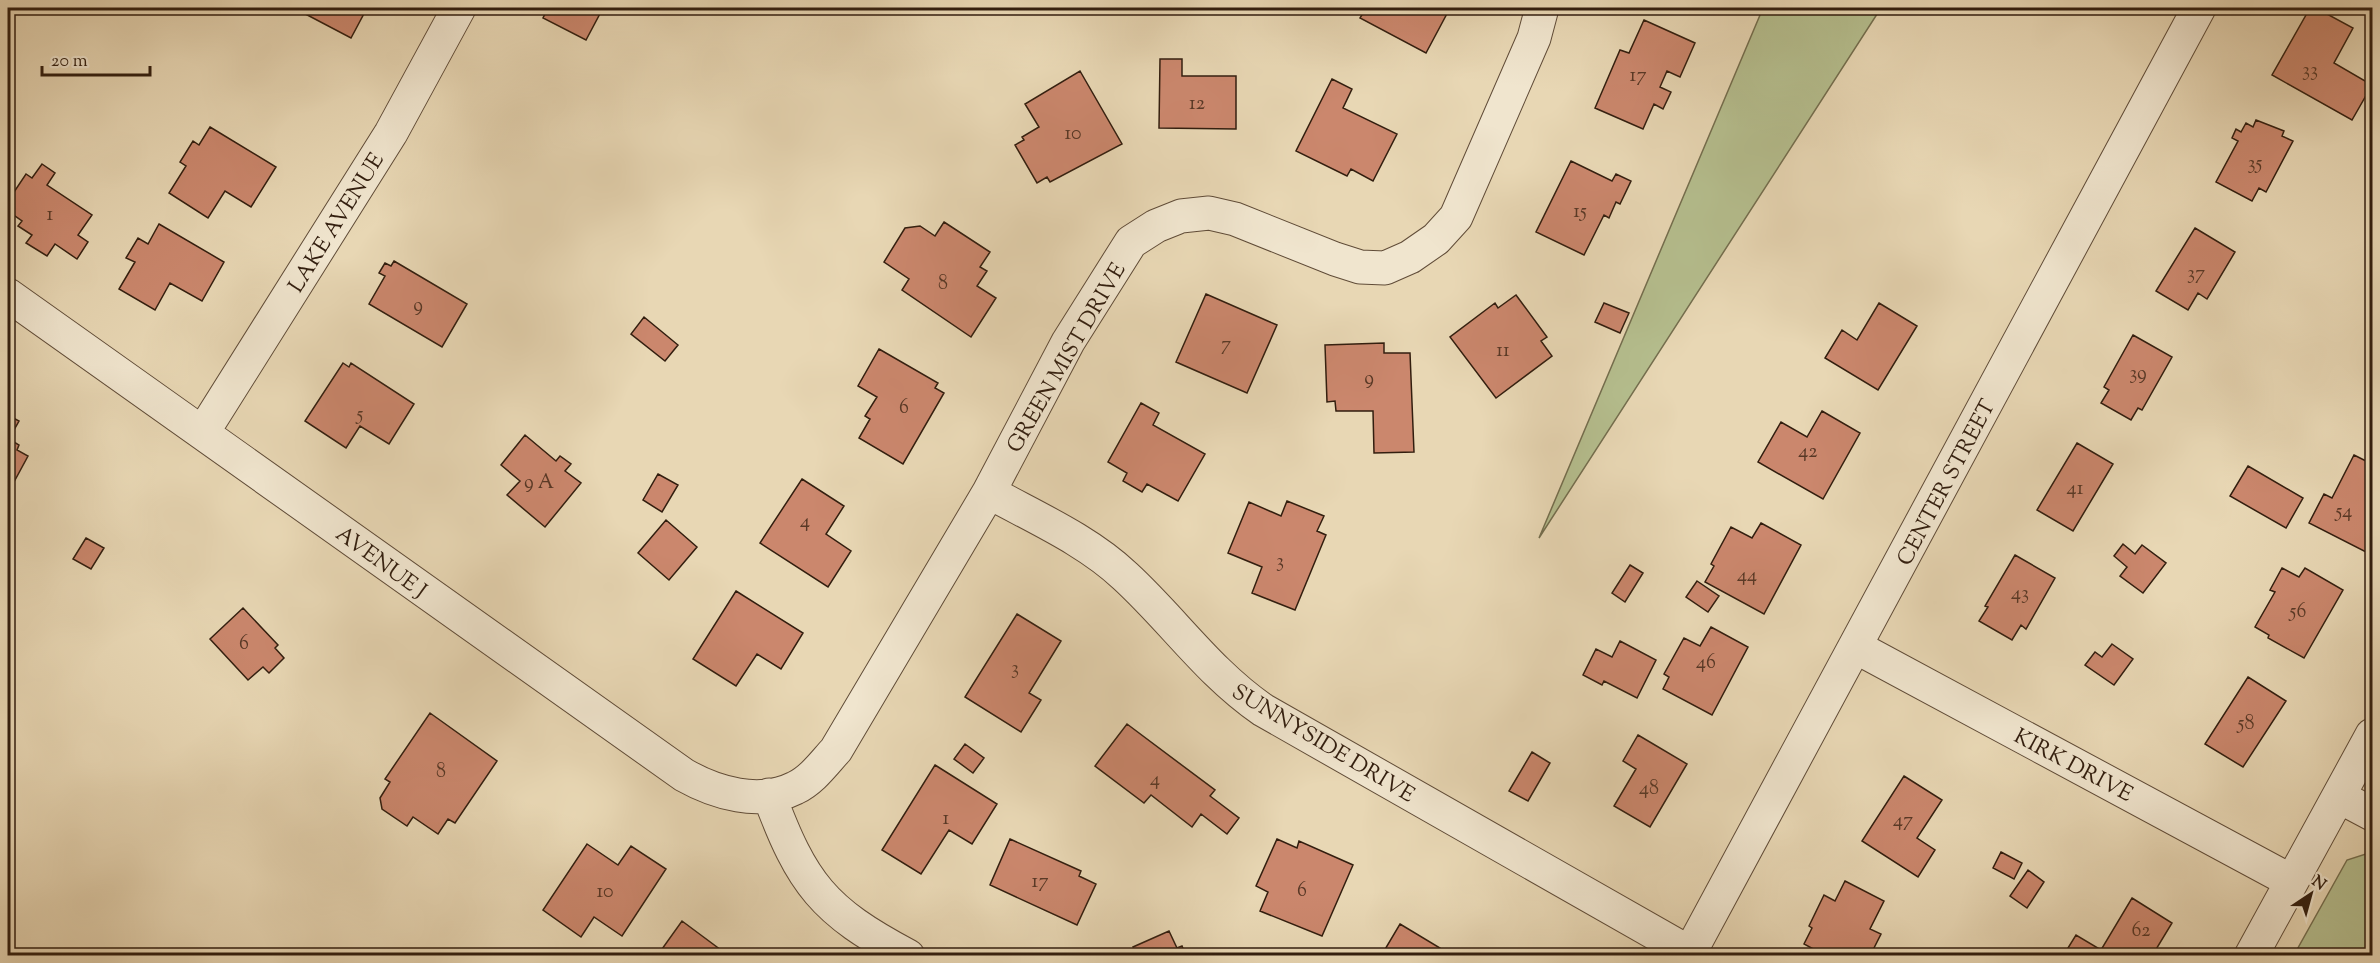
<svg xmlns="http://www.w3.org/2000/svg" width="2380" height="963" font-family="'Sorts Mill Goudy',serif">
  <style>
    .green { fill: #b5be8e; stroke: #746e4e; stroke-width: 1.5 }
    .building { fill: #cb876d; stroke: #321e0f; stroke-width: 1.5 }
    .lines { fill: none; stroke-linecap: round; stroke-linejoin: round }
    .minor-casing { stroke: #604c38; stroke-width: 35 }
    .minor { stroke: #f0e5ce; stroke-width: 33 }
    .labels { text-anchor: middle; stroke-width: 4.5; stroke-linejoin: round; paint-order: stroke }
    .number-label { font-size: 20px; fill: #583826 }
    .street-label { font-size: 22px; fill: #321e0f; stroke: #f0e5ce }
  </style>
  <rect width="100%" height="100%" fill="#e8d7b4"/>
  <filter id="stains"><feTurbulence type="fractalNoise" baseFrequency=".00333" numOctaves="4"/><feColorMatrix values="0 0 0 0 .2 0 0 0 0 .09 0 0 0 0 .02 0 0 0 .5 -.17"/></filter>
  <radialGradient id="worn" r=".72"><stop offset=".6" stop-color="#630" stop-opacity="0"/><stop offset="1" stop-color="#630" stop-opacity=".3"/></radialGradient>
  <path class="green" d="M1763 8H1881L1539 538Z
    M2372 852V955H2294L2347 860Z"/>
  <path class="building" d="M294 8H367L351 38Z
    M548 8H603L586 40 543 18Z
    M1352 8H1450L1426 53 1360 18 1363 13Z
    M2310 8H2316L2353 28 2334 63 2372 85 2352 120 2272 75Z
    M1644 20 1695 43 1680 77 1667 71 1660 87 1671 92 1663 109 1654 104 1643 129 1595 108 1620 50 1629 53Z
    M1160 59H1182V76H1236V129L1159 128Z
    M1080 71 1122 144 1050 182 1047 177 1037 183 1015 145 1024 140 1022 137 1039 127 1025 104Z
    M1332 79 1352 89 1343 108 1397 134 1373 181 1351 169 1347 176 1296 151Z
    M2256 120 2284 131 2282 136 2293 141 2266 192 2259 188 2252 201 2216 182 2238 141 2232 138 2236 129 2241 132 2246 123 2253 127Z
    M210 127 276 167 251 207 225 191 208 218 169 193 186 166 180 162 193 141 199 145Z
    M1571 161 1612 181 1616 174 1631 181 1620 204 1616 202 1609 218 1604 215 1584 255 1536 232Z
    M42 164 55 173 47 185 92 215 78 235 88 242 77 259 55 244 47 256 26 243 32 235 18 226 22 221 8 211V201L26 174 32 178Z
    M944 222 990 252 980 267 987 271 977 286 996 298 971 337 902 290 909 279 884 262 905 228 920 226 935 236Z
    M159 224 224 262 202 301 170 283 155 310 119 289 135 262 126 258 138 238 148 244Z
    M2195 228 2235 252 2207 299 2198 293 2188 310 2156 291Z
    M394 261 467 304 442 347 369 304 385 276 379 273 385 263 391 266Z
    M1206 294 1277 325 1247 393 1176 362Z
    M1516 295 1547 337 1541 341 1552 356 1496 398 1450 337 1495 303 1498 308Z
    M1604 303 1629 313 1620 333 1595 322Z
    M1879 303 1917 326 1878 390 1825 358 1842 330 1857 340Z
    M644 317 678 345 665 361 631 334Z
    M2133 335 2172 357 2142 410 2138 408 2131 420 2101 403 2109 390 2104 387Z
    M1384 343V353H1410L1414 452 1374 453 1373 411H1336L1335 401 1327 402 1325 345Z
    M879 349 938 383 935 388 944 393 903 464 859 438 870 419 865 416 877 397 858 386Z
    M343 363 349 367 351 363 414 404 389 444 360 426 346 448 305 421Z
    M1141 403 1159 413 1153 425 1205 454 1178 501 1147 484 1142 492 1123 481 1127 473 1108 462Z
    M1822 411 1860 433 1823 499 1758 462 1781 422 1807 437Z
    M8 415 19 421 9 439 19 445 17 450 28 456 8 493Z
    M525 435 556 461 560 456 571 464 565 471 581 483 545 527 507 495 520 481 501 465Z
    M2077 443 2113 464 2073 531 2037 510Z
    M2354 455 2372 464V539L2366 552 2309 523 2324 494 2332 498Z
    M2248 466 2303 498 2286 528 2230 496Z
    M658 474 678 485 662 512 643 500Z
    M802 479 844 506 826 534 851 551 828 587 760 543Z
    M1287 501 1324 516 1317 531 1326 535 1295 610 1252 593 1262 567 1228 553 1249 502 1281 516Z
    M666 520 697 547 669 580 638 553Z
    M1761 523 1801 545 1764 614 1705 582 1714 566 1711 564 1731 527 1752 538Z
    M86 538 104 548 91 569 73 559Z
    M2123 544 2135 554 2142 545 2166 563 2143 593 2120 576 2127 567 2114 556Z
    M2015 555 2055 578 2026 629 2021 625 2012 640 1979 621 1988 607 1985 606Z
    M1630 565 1643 573 1625 602 1612 593Z
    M2282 568 2299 577 2305 568 2343 590 2304 658 2268 638 2269 635 2255 627 2275 592 2270 590Z
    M1697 581 1719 596 1708 612 1686 597Z
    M736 591 803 633 781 669 757 654 736 686 693 659Z
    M243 608 278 645 275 648 284 658 269 673 263 667 248 680 210 639Z
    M1017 614 1061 641 1029 693 1041 700 1021 732 965 697Z
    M1711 627 1748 647 1712 715 1663 689 1669 677 1664 674 1684 638 1700 646Z
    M1620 641 1656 660 1637 698 1604 681 1602 685 1583 675 1596 649 1612 657Z
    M2112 644 2133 659 2114 685 2085 665 2095 652 2102 657Z
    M2248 677 2286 701 2243 767 2205 744Z
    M430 713 497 761 455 823 448 819 438 834 413 817 407 826 382 809 380 798 390 782 385 779Z
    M1127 724 1215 790 1210 796 1239 818 1227 834 1201 814 1192 827 1151 795 1144 803 1095 766Z
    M1638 735 1687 764 1650 827 1614 806 1636 769 1623 761Z
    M965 744 984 758 973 773 954 759Z
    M1532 752 1550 763 1528 801 1509 791Z
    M935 765 997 804 972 844 949 830 921 874 882 850Z
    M1904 776 1942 800 1917 838 1935 850 1918 877 1862 841Z
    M1010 839 1081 871 1079 876 1096 884 1077 925 990 885Z
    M1277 839 1297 848 1299 841 1353 865 1322 936 1260 911 1268 892 1256 886Z
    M587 844 618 865 631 846 666 869 622 936 594 917 581 937 543 910Z
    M2001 852 2022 863 2014 879 1993 868Z
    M2028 870 2044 882 2027 908 2010 896Z
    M1845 881 1884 901 1870 929 1881 934 1873 950 1884 956H1826L1804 944 1812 928 1809 926 1824 895 1835 901Z
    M2132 898 2172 923 2152 956H2063L2076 935 2101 950Z
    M682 921 729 956H657Z
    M1400 924 1440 948 1436 956H1381Z
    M1169 931 1177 948 1182 946 1186 956H1137L1133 947Z"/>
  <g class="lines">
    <g class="minor-casing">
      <path id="minor" d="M8 295 684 775C716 793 759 806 795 788 812 780 824 763 836 750L989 492 1068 342 1131 242 1156 226 1181 216 1209 213 1235 219 1335 259 1360 267 1385 268 1410 257 1436 239 1456 217 1534 38 1542 8
        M203 432 391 133 459 8
        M989 492C1034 517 1087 540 1125 576 1173 620 1208 672 1263 710L1690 953
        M1856 647 2291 881
        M769 795C802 884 823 911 908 956
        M2340 797 2372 814
        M1688 956 2199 8
        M2251 956 2372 735"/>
    </g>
    <use href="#minor" class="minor"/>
  </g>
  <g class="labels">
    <g class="number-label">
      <text x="2310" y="76">33</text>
      <text x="1638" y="81">17</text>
      <text x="1197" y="109">12</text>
      <text x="1073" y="139">10</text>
      <text x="2255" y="169">35</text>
      <text x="1580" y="217">15</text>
      <text x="50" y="220">1</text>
      <text x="2196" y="279">37</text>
      <text x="943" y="289">8</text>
      <text x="418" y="311">9</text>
      <text x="1226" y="350">7</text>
      <text x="1503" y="356">11</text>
      <text x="2138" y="379">39</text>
      <text x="1369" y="384">9</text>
      <text x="904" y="413">6</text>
      <text x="360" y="420">5</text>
      <text x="1808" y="457">42</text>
      <text x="539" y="488">9 A</text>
      <text x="2075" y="494">41</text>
      <text x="2344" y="517">54</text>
      <text x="805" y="527">4</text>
      <text x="1280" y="567">3</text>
      <text x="1747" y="581">44</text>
      <text x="2020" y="599">43</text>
      <text x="2298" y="617">56</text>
      <text x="244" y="649">6</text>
      <text x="1706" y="668">46</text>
      <text x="1015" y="674">3</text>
      <text x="2246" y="729">58</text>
      <text x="441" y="777">8</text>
      <text x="1155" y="785">4</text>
      <text x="1649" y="794">48</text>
      <text x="946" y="824">1</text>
      <text x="1903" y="826">47</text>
      <text x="1040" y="887">17</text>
      <text x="1302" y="896">6</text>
      <text x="605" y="897">10</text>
      <text x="2141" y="936">62</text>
    </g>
    <g class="street-label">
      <text transform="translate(335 222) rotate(-58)" y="8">LAKE AVENUE</text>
      <text transform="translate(1065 357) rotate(-60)" y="8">GREEN MIST DRIVE</text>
      <text transform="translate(1945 482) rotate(-62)" y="8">CENTER STREET</text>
      <text transform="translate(382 561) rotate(36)" y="8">AVENUE J</text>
      <text transform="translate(1324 742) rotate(31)" y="8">SUNNYSIDE DRIVE</text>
      <text transform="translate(2074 764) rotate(28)" y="8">KIRK DRIVE</text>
    </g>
  </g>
  <rect width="2380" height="963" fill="none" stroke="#e8d7b4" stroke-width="30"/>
  <rect x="9" y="9" width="2362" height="945" fill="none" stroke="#321e0f" stroke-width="3"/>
  <rect x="15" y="15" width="2350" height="933" fill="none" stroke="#321e0f" stroke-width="1.5"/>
  <g transform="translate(2311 894) rotate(36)" stroke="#f0e5ce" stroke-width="4.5" paint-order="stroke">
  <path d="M0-4.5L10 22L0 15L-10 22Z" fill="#321e0f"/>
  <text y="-9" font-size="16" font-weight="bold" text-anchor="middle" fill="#321e0f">N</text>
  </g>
  <path d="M42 66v9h108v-9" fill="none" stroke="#321e0f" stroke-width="3"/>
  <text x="51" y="66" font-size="18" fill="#321e0f" stroke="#f0e5ce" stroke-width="4.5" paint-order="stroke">20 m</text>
  <rect width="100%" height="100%" filter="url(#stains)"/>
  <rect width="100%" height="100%" fill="url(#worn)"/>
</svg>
